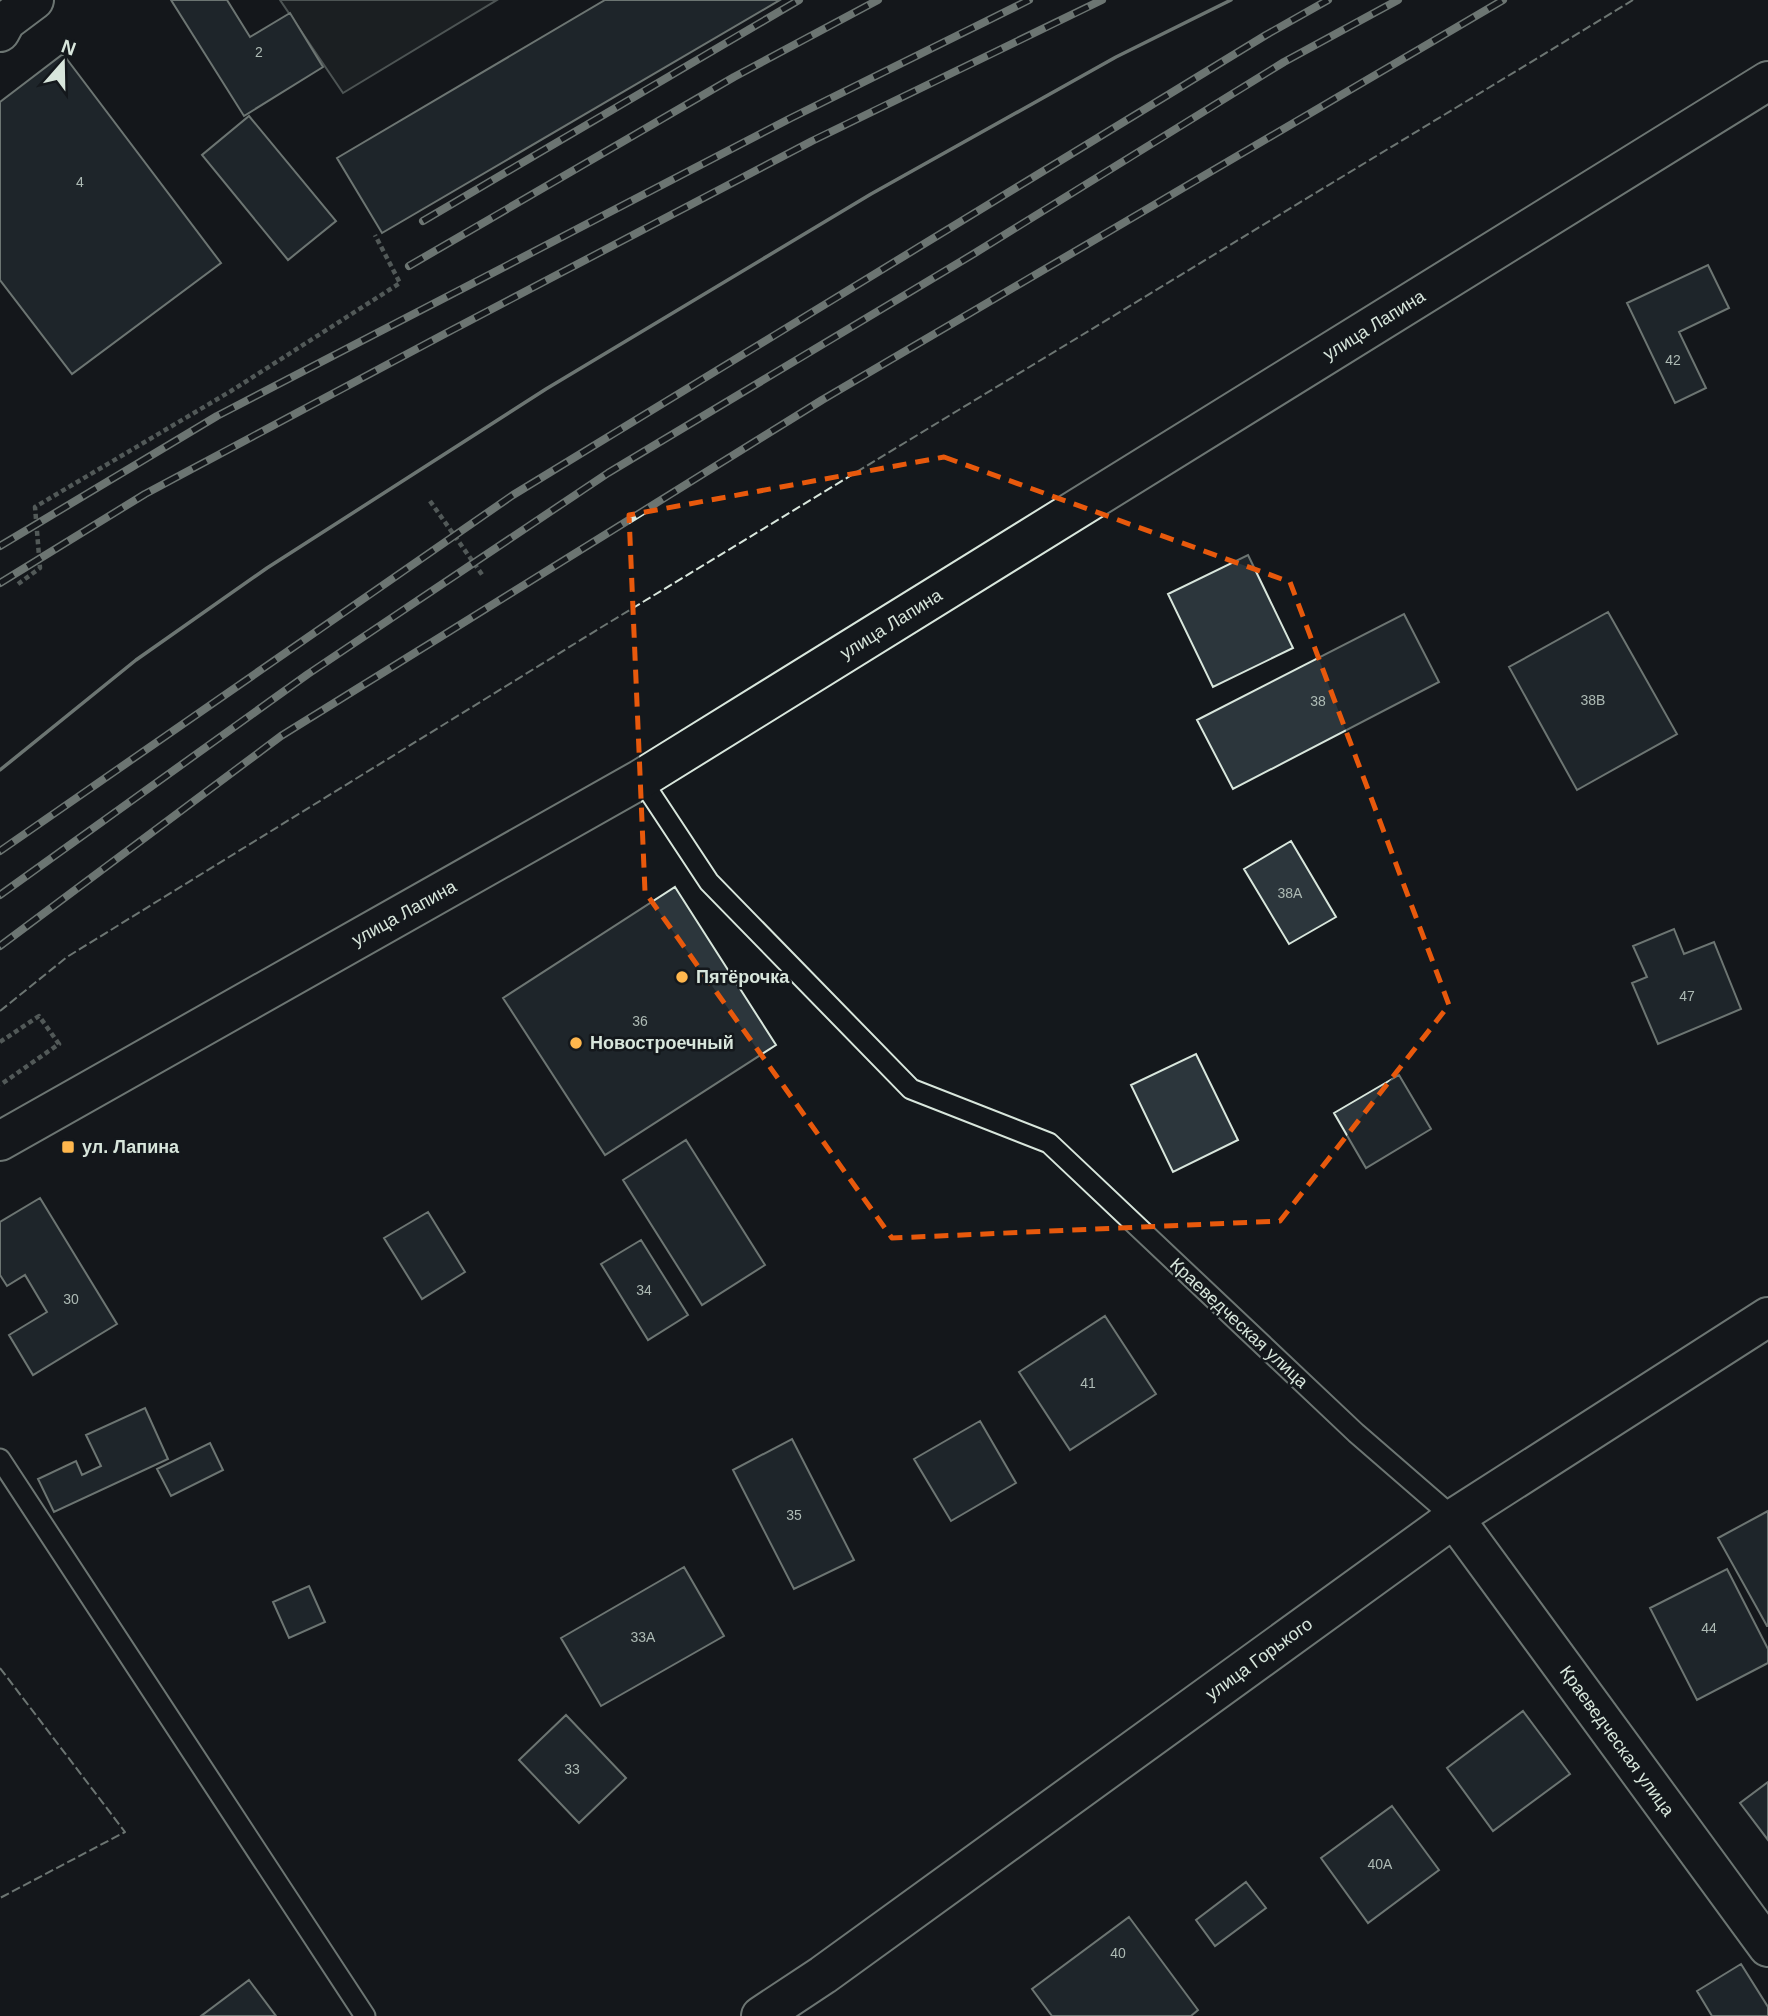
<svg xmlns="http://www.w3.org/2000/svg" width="1768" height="2016" font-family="Arial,sans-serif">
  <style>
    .parking { fill: #24282b; stroke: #939e99; stroke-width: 2 }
    .building { fill: #2c363c; stroke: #d8e6dc; stroke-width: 2 }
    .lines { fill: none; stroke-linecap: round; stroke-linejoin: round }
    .lane-casing { stroke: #d8e6dc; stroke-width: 23 }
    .street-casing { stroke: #d8e6dc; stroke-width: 42 }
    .path { stroke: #9da8a2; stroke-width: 4.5; stroke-dasharray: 5 3.5; stroke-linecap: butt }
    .lane { stroke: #14181c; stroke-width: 19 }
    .street { stroke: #14181c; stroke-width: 38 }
    .rail-casing { stroke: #d8e6dc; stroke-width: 8 }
    .rail { stroke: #14181c; stroke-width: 5; stroke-dasharray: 16; stroke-linecap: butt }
    .fence { stroke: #d8e6dc; stroke-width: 2; stroke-dasharray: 9 3.5; stroke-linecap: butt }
    .wall { stroke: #d8e6dc; stroke-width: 3.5 }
    .marked { fill: none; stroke: #e8590c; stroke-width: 5; stroke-dasharray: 14 9; stroke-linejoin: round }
    .poi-dot { fill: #ffb74d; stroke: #14181c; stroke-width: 2.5 }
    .labels { text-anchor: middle; stroke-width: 5; stroke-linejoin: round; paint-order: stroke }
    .number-label { font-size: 14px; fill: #adbab4 }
    .street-label { font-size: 18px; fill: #d8e6dc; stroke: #14181c }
    .poi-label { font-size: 18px; font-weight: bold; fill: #d8e6dc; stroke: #14181c; text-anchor: start }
  </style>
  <rect width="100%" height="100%" fill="#14181c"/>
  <path class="parking" d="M280 0H497L343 93Z"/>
  <path class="building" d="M171 0H227L250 37 290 13 323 67 244 116Z
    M605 0H780L382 233 337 158Z
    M63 54 221 263 72 374 0 280V102Z
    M249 116 336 221 288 260 202 155Z
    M1708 265 1729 308 1679 332 1706 388 1675 403 1627 303Z
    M1248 555 1293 648 1213 687 1168 594Z
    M1608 612 1677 734 1577 790 1509 667Z
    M1404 614 1439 682 1233 789 1197 720Z
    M1291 841 1336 917 1289 944 1244 869Z
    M675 887 776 1045 605 1155 503 998Z
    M1674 929 1684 954 1714 942 1741 1009 1658 1044 1632 983 1647 977 1633 946Z
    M1196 1054 1238 1140 1173 1172 1131 1085Z
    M1399 1075 1431 1129 1366 1168 1334 1113Z
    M686 1140 765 1265 702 1305 623 1180Z
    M40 1198 117 1324 33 1375 9 1335 47 1312 25 1275 7 1286 0 1275V1222Z
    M428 1212 465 1272 422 1299 384 1238Z
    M641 1240 688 1315 648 1340 601 1264Z
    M1105 1316 1156 1394 1070 1450 1019 1372Z
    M145 1408 168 1459 54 1512 38 1479 76 1461 82 1475 101 1466 86 1435Z
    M980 1421 1016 1483 951 1521 914 1459Z
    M792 1439 854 1560 794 1589 733 1470Z
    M210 1443 223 1470 171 1496 157 1469Z
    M1768 1511V1626H1767L1718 1538Z
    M684 1567 724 1636 601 1706 561 1638Z
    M1727 1569 1768 1649V1663L1697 1700 1650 1608Z
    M309 1586 325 1622 289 1638 273 1602Z
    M1523 1711 1570 1774 1493 1831 1447 1768Z
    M566 1715 626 1778 579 1823 519 1760Z
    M1768 1782V1840L1740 1803Z
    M1392 1806 1439 1870 1368 1923 1321 1858Z
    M1246 1882 1266 1908 1215 1946 1196 1920Z
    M1129 1917 1198 2010 1191 2016H1052L1032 1989Z
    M1741 1964 1768 2007V2016H1712L1697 1991Z
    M249 1980 276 2016H201Z"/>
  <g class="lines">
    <g class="lane-casing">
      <path id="lane" d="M641 779 709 882 911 1089 1049 1143 1356 1433 1454 1518
        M0 1459 365 2016"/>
    </g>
    <g class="street-casing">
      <path id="street" d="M0 32 6 21 34 0
        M0 1141 641 779 1768 81
        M1454 1518 1768 1947
        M761 2016 823 1975 1454 1518 1768 1317"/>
    </g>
    <path class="path" d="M430 501 483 576
      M18 584 40 568 35 507 231 391 400 283 375 235
      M0 1042 39 1016 59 1044 0 1085"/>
    <use href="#lane" class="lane"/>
    <use href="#street" class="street"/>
    <g class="rail-casing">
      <path id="rail" d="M423 221 799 0
        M409 266 734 77 878 0
        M0 546 217 416 791 118 1029 0
        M0 583 145 494 452 330 812 141 1102 0
        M0 851 513 495 1266 35 1328 0
        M0 895 308 674 608 473 975 253 1284 62 1398 0
        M0 946 281 736 822 400 1503 0"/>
    </g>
    <use href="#rail" class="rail"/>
    <path class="fence" d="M0 1011 67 957 605 625 1633 0
      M0 1668 125 1832 0 1898"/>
    <path class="wall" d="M0 770 136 660 267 568 546 389 871 194 1116 57 1231 0"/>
  </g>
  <path d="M0 0H1768V2016H0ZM944 457 1290 582 1449 1005 1280 1221 892 1238 645 892 629 515Z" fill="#14181c" fill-opacity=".55" fill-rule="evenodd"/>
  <path class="marked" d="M944 457 1290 582 1449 1005 1280 1221 892 1238 645 892 629 515Z"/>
  <g class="poi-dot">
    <circle cx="682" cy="977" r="7"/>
    <circle cx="576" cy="1043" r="7"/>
    <rect x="61" y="1140" width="14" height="14" rx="3.5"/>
  </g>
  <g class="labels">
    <g class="number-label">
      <text x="259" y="57">2</text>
      <text x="80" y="187">4</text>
      <text x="1673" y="365">42</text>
      <text x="1593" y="705">38В</text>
      <text x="1318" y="706">38</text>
      <text x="1290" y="898">38А</text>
      <text x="1687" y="1001">47</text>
      <text x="640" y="1026">36</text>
      <text x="644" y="1295">34</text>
      <text x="71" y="1304">30</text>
      <text x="1088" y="1388">41</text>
      <text x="794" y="1520">35</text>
      <text x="1709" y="1633">44</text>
      <text x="643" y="1642">33А</text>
      <text x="572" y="1774">33</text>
      <text x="1380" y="1869">40А</text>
      <text x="1118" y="1958">40</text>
    </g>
    <g class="street-label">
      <text transform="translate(1374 325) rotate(-32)" y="6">улица Лапина</text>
      <text transform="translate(891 624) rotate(-32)" y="6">улица Лапина</text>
      <text transform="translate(404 913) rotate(-29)" y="6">улица Лапина</text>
      <text transform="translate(1239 1323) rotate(43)" y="6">Краеведческая улица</text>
      <text transform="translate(1259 1659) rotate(-36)" y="6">улица Горького</text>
      <text transform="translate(1617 1741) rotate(54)" y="6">Краеведческая улица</text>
    </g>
    <g class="poi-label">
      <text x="696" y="983">Пятёрочка</text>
      <text x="590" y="1049">Новостроечный</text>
      <text x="82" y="1153">ул. Лапина</text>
    </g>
  </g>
  <g transform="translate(63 63) rotate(20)" stroke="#14181c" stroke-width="5" paint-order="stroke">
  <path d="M0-5L12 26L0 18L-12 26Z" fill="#d8e6dc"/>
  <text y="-10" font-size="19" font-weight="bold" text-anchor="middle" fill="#d8e6dc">N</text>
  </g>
</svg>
